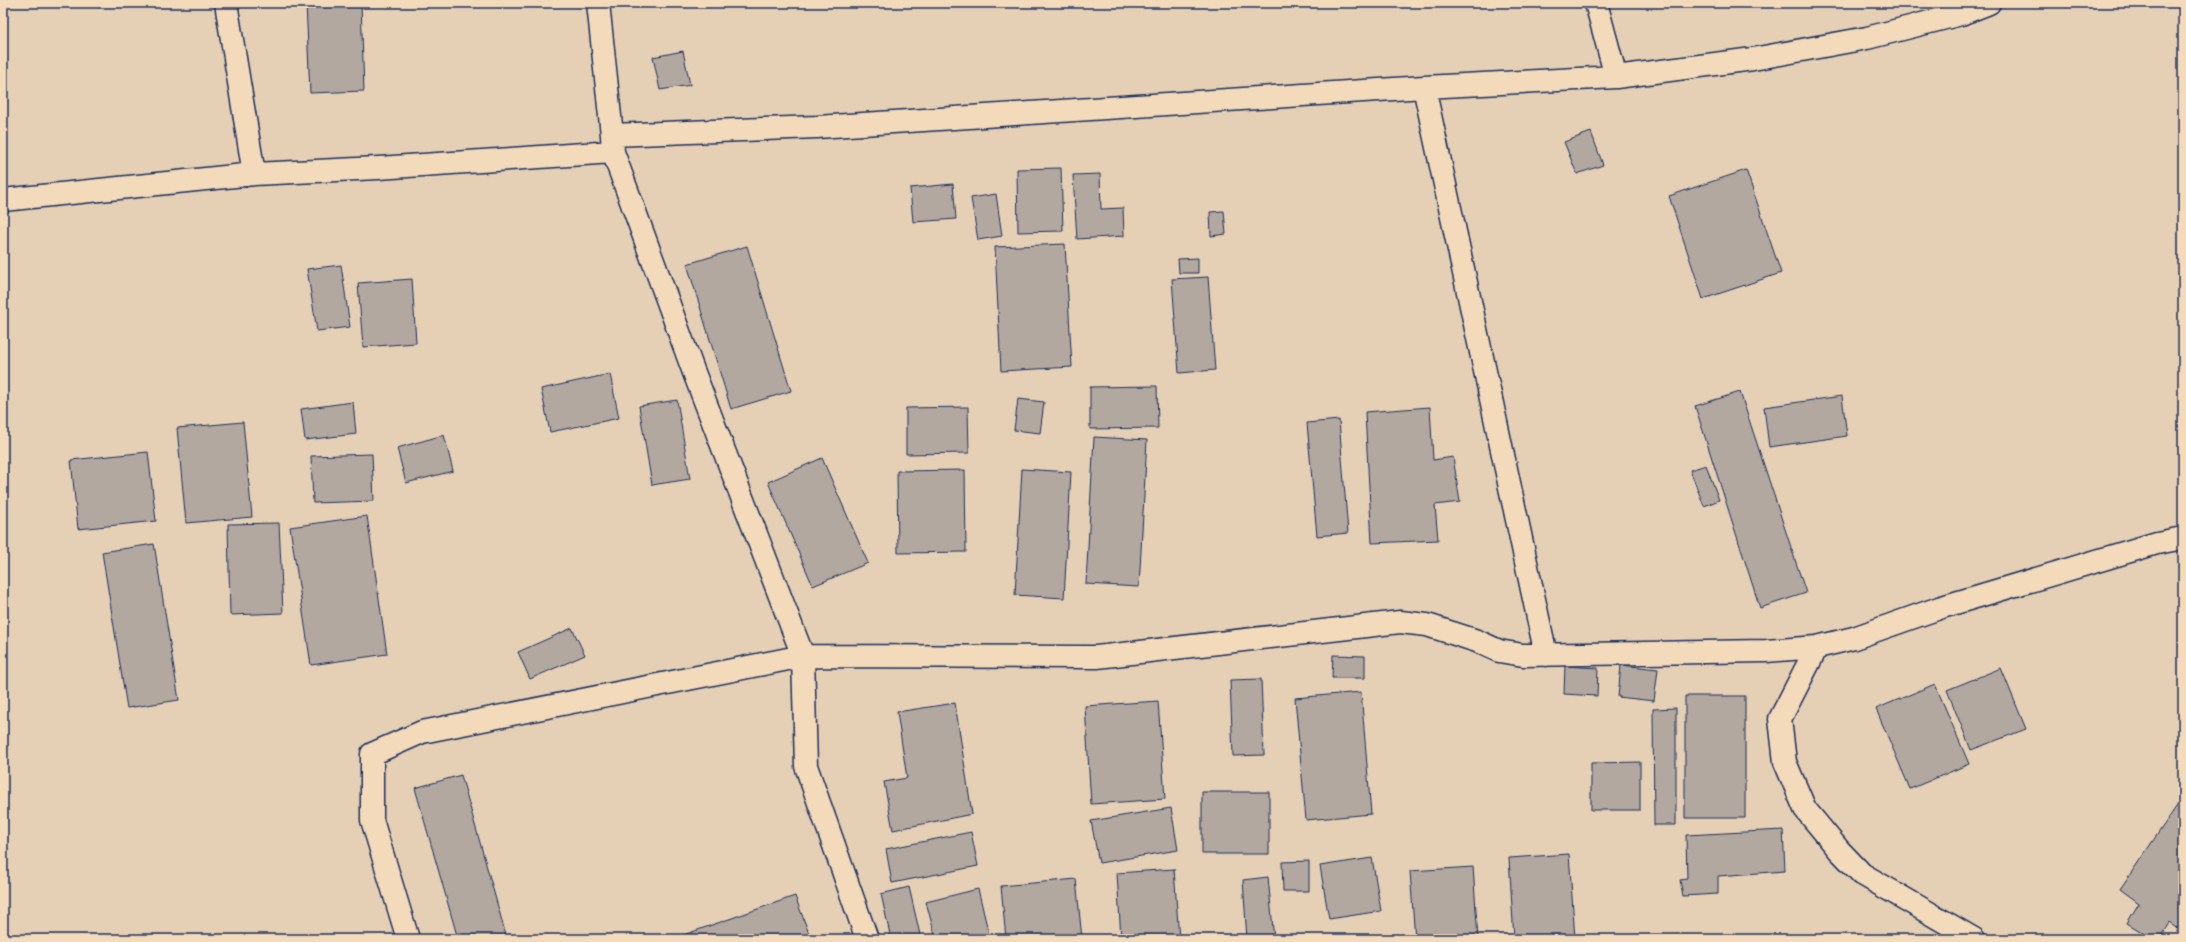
<svg xmlns="http://www.w3.org/2000/svg" width="2186" height="942" font-family="Caveat,sans-serif">
  <style>
    .building { fill: #b3a8a0; stroke: #1b2f5e }
    .lines { fill: none; stroke-linecap: round; stroke-linejoin: round }
    .minor-casing { stroke: #1b2f5e; stroke-width: 25 }
    .minor { stroke: #f2daba; stroke-width: 22 }
  </style>
  <rect width="100%" height="100%" fill="#e5d0b5"/>
  <filter id="ink" filterUnits="userSpaceOnUse"><feTurbulence type="fractalNoise" baseFrequency=".025" numOctaves="2"/><feDisplacementMap in="SourceGraphic" scale="8" xChannelSelector="R" yChannelSelector="G"/><feConvolveMatrix kernelMatrix="1 2 1 2 8 2 1 2 1" color-interpolation-filters="sRGB"/></filter>
  <g filter="url(#ink)">
    <path class="building" d="M306 3H361L364 91 310 93Z
      M683 51 690 85 660 90 653 57Z
      M1591 132 1603 165 1577 174 1564 142Z
      M1061 168 1063 231 1018 232 1017 169Z
      M1746 170 1781 273 1703 299 1669 196Z
      M1100 174 1101 209 1123 208 1124 236 1077 239 1073 175Z
      M953 184 956 219 913 222 910 188Z
      M996 194 1002 236 978 240 971 198Z
      M1224 211 1226 234 1211 236 1210 212Z
      M1065 244 1072 367 1001 371 995 247Z
      M747 246 791 391 731 409 687 264Z
      M1198 258V273H1179L1178 259Z
      M341 265 350 327 317 331 307 269Z
      M1208 277 1215 370 1179 373 1172 279Z
      M412 279 416 343 363 347 358 283Z
      M610 374 619 418 550 432 541 389Z
      M1157 386 1158 428 1090 429V387Z
      M1740 392 1806 593 1760 608 1695 406Z
      M1842 396 1847 436 1769 447 1764 407Z
      M1018 399 1044 402 1040 433 1014 430Z
      M677 400 690 479 652 485 639 406Z
      M353 402 356 434 305 440 301 409Z
      M968 407 969 453 906 454V408Z
      M1430 407 1433 460 1453 457 1460 502 1435 505 1438 540 1372 543 1365 412Z
      M1339 420 1348 533 1317 536 1307 423Z
      M243 422 252 517 186 523 177 428Z
      M444 435 453 471 406 483 397 448Z
      M1094 437 1147 440 1139 587 1086 584Z
      M148 452 156 521 78 529 71 460Z
      M372 454 374 501 313 503 311 456Z
      M822 458 868 563 813 586 768 482Z
      M1706 465 1719 500 1704 506 1690 470Z
      M1022 469 1071 472 1064 598 1015 595Z
      M965 470 966 552 898 553 897 471Z
      M367 516 387 654 311 665 290 527Z
      M279 523 283 613 230 615 228 524Z
      M154 544 179 700 127 708 102 552Z
      M572 628 585 655 530 679 518 652Z
      M1333 655 1365 656V678H1332Z
      M1621 665 1658 669 1654 701 1618 697Z
      M1565 666 1598 668 1597 696 1564 694Z
      M2001 668 2026 729 1971 750 1947 690Z
      M1261 679 1264 755 1233 756 1230 680Z
      M1935 684 1969 764 1910 789 1876 709Z
      M1361 692 1371 814 1306 820 1295 698Z
      M1685 696H1745V818H1685Z
      M1158 701 1165 799 1091 804 1085 706Z
      M955 703 972 814 893 830 884 782 907 778 897 712Z
      M1676 708V825H1654L1653 709Z
      M1640 762V810H1591V763Z
      M461 775 507 939H458L415 788Z
      M1202 792H1269V854H1202Z
      M2183 797V932L2170 923 2160 939H2153L2127 923 2139 903 2120 889Z
      M1171 808 1178 850 1099 863 1091 821Z
      M1783 830 1785 871 1718 876V894L1683 896 1680 880 1687 879 1686 835Z
      M971 832 978 866 892 883 886 849Z
      M1569 854 1575 939H1514L1509 858Z
      M1372 858 1381 911 1329 919 1320 866Z
      M1309 861V891H1283L1282 862Z
      M1473 867 1478 939H1415L1410 871Z
      M1174 869 1179 939H1121L1117 873Z
      M1268 877 1274 939H1247L1243 880Z
      M1076 879 1082 939H1006L1001 886Z
      M909 887 921 939H891L881 894Z
      M978 889 990 939H936L926 902Z
      M795 896 811 939H672Z"/>
    <g class="lines">
      <g class="minor-casing">
        <path id="minor" d="M226 3 254 174
          M598 3 612 135
          M1596 3 1616 77
          M1424 87 1546 655
          M613 152 693 370 803 656 806 766 867 939
          M3 200 254 174 378 168 613 152 612 135 817 127 1424 87 1616 77 1753 59 1867 38 1961 14 1989 3
          M1817 647 1780 719 1785 762 1805 809 1839 850 1862 874 1974 939
          M408 939 372 820V754L422 732 803 656 1097 657 1400 622 1427 625 1477 641 1499 651 1523 655 1766 651 1817 647 1854 638 1942 607 2157 543 2183 538"/>
      </g>
      <use href="#minor" class="minor"/>
    </g>
  </g>
  <rect width="2186" height="942" fill="none" stroke="#f2daba" stroke-width="16"/>
  <rect x="8" y="8" width="2170" height="926" fill="none" stroke="#1b2f5e" stroke-width="1.5" filter="url(#ink)"/>
</svg>
